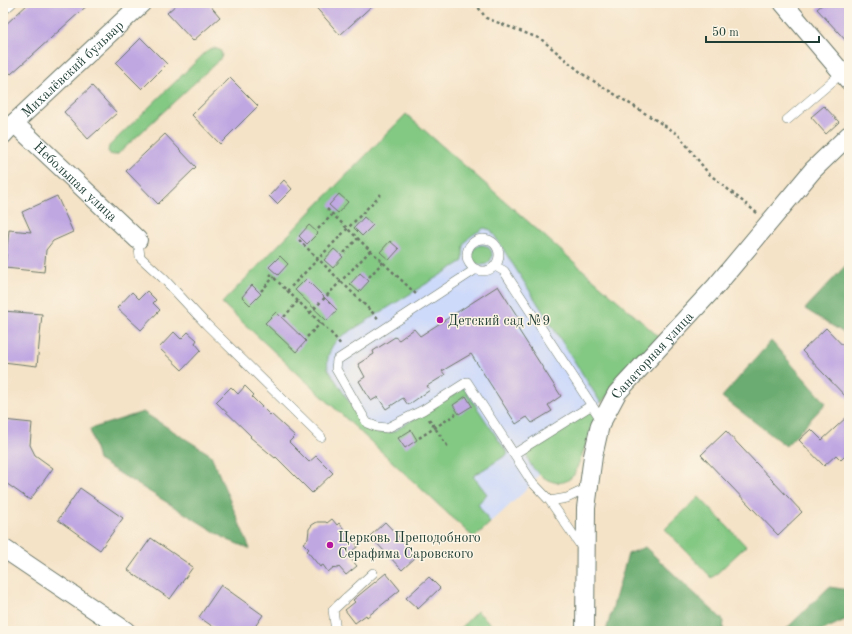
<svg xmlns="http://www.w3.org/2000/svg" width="852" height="634" font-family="'Old Standard TT',serif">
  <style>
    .built { fill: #cedafa }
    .green { fill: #83c883; stroke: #51825c }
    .forest { fill: #6aac71; stroke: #447452 }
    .building { fill: #bfa7e2 }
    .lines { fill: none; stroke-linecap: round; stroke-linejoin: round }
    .lane-casing { stroke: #6a7768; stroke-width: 10 }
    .street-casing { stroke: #6a7768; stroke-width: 20 }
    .path { stroke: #6a7768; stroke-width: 2.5; stroke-dasharray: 3 3; stroke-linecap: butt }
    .lane { stroke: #fff; stroke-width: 9 }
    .street { stroke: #fff; stroke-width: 18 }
    .poi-dot { fill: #b5179e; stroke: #fcf5e5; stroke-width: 1.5 }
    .labels { text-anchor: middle; stroke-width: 3; stroke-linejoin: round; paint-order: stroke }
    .street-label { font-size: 14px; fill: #1f3d34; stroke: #fcf5e5 }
    .poi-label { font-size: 14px; fill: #1f3d34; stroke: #fcf5e5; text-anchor: start }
  </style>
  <rect width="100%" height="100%" fill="#fcf5e5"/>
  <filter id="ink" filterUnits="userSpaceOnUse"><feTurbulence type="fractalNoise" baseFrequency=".025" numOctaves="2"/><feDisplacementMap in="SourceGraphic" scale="8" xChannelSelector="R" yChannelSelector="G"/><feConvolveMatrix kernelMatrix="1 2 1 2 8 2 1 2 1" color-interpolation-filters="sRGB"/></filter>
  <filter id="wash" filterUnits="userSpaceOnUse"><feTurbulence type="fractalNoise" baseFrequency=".012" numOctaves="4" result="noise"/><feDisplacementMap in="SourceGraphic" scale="16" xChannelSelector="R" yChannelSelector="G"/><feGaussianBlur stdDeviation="0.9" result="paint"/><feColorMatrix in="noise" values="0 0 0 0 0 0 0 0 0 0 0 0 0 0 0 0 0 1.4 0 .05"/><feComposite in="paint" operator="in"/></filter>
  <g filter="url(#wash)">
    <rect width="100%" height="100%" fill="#f5e3c8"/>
    <path class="built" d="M406 114 659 337 524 492 474 538 222 303Z"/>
    <path class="green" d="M214 48 220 50 222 54 221 58 218 61 118 154 114 155 110 154 108 151 109 146 209 49Z
      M406 114 659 337 601 403 491 230 484 228C466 239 463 239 463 261L339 338C330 346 326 358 328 369L363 423 368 428 377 433 393 432 464 388 508 454 473 476 487 494 478 504 490 523 474 538 222 303Z
      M472 255a10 10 0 1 1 20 0a10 10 0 1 1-20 0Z
      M590 410 597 417 574 475C571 477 569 480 566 481 554 487 537 475 531 465 528 461 527 455 526 450Z
      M699 497 746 546 712 578 665 529Z
      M477 611 498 631H458Z"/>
    <path class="forest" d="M849 262V336L805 309Z
      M771 341 826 403 786 446 722 397Z
      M143 412 211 455 250 549 228 540 98 460 90 429Z
      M645 547 724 621 723 631H606L628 554Z
      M829 587 849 590V618L821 631H784Z"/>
    <g id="blocks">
      <path class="building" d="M29 3H90L11 74 3 66V27Z
        M178 3H208L220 17 193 41 167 13Z
        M312 3H375L340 35Z
        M824 3H849V44L817 9Z
        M141 38 167 64 142 89 116 63Z
        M230 78 258 106 220 144 192 115Z
        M92 86 117 113 88 139 64 112Z
        M824 106 839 122 826 134 811 117Z
        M165 134 196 167 158 204 126 171Z
        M284 180 292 189 277 204 269 196Z
        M339 194 348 202 338 213 329 205Z
        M57 196 73 232 53 241 46 250 44 272 5 268 9 230 31 232 22 212Z
        M364 217 373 225 362 236 354 228Z
        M309 225 318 233 307 244 299 236Z
        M390 241 399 249 389 260 380 252Z
        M334 249 343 257 333 268 324 260Z
        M280 256 288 264 278 275 269 267Z
        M360 273 369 281 359 292 350 284Z
        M306 279 337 310 327 321 295 290Z
        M252 285 261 294 250 305 242 297Z
        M498 286 521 322 516 326 561 396 548 405 552 411 532 423 527 417 516 424 471 354 442 371 445 375 427 386 430 390 408 405 403 398 386 409 378 397 371 401 359 381 365 377 358 364 374 354 373 351 395 337 399 340 414 329 420 336Z
        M147 291 156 300 153 303 160 310 141 330 117 308 132 292 139 299Z
        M3 311 42 314 37 366 3 362Z
        M276 312 306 341 296 352 265 323Z
        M826 328 849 352V400L802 351Z
        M174 332 181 339 188 332 197 340 195 343 201 350 182 370 159 348Z
        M245 386 254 395 252 397 270 415 271 414 295 436 289 442 309 462 316 456 333 473 312 493 276 457 275 458 250 437 251 436 216 402 231 387 238 394Z
        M466 396 472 406 459 414 453 405Z
        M849 415V452L841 460 836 455 824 466 799 440 811 429 822 440Z
        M3 420 32 423 30 445 35 455 53 468 30 500 3 481Z
        M411 430 417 440 405 448 398 438Z
        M726 431 802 512 778 535 701 455Z
        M80 488 123 518 100 550 58 520Z
        M332 519 337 525 339 523 358 546 350 553 353 555 350 558 357 566 346 575 339 567 336 569 334 567 328 572 323 565 320 567 307 551 309 549 303 543 308 539 309 529 312 525 317 522H326L327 523Z
        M385 522 417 556 402 570 370 536Z
        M151 538 193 567 170 599 128 570Z
        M386 573 400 590 367 617 366 615 355 623 345 610 355 602 353 600Z
        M429 577 440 588 418 609 406 598Z
        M221 585 263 615 252 631H219L199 617Z"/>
    </g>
  </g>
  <g filter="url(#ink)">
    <use href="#blocks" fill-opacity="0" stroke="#6a7768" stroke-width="1"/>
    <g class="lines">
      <g class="lane-casing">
        <path id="lane" d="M3 11 12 3
          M787 120 842 73
          M467 255a16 16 0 1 1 32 0a16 16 0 1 1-32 0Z
          M138 240 140 257 164 279 206 324 321 437
          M495 266 504 271 602 421
          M476 269 337 360 336 369 367 423 377 427 387 428 423 410 467 382 532 482 550 501 567 498 588 488
          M514 454 592 405
          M550 501 583 549
          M336 631 333 610 373 573"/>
      </g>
      <g class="street-casing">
        <g id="street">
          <path d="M783 3 849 81"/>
          <path id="s1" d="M14 123 138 240"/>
          <path id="s2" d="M3 135 14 123 142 3"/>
          <path d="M3 548 126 631"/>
          <path id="s3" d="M585 631 586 508 593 456 600 425 617 393 716 286 813 170 849 135"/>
        </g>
      </g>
      <path class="path" d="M475 3 486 18 541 39 584 75 678 134 708 173 757 213
        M327 209 417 295
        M318 229 333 214
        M299 240 376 316 379 320
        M344 253 358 238
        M270 274 334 336 341 345
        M369 277 383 262
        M261 291 274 277
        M287 291 382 193
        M310 313 371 250
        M284 317 298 301
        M307 337 321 323
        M429 419 448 447
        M419 438 456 414"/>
      <use href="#lane" class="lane"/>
      <use href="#street" class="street"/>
    </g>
  </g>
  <g class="poi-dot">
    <circle cx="440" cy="320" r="4"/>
    <circle cx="330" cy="545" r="4"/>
  </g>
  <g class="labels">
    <g class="street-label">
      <text dy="5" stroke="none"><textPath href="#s2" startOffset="96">Михалёвский бульвар</textPath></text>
      <text dy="5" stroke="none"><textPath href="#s1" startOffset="85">Небольшая улица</textPath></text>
      <text dy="5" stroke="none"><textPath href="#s3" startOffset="295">Санаторная улица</textPath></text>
    </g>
    <g class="poi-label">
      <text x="448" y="325">Детский сад №9</text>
      <text x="338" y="542">Церковь Преподобного<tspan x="338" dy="16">Серафима Саровского</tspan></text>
    </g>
  </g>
  <rect width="852" height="634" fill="none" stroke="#fcf5e5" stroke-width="16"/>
  <path d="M706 36v6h113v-6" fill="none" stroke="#1f3d34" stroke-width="2"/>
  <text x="712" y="36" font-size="12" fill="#1f3d34" stroke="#fcf5e5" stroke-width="3" paint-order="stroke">50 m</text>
</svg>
